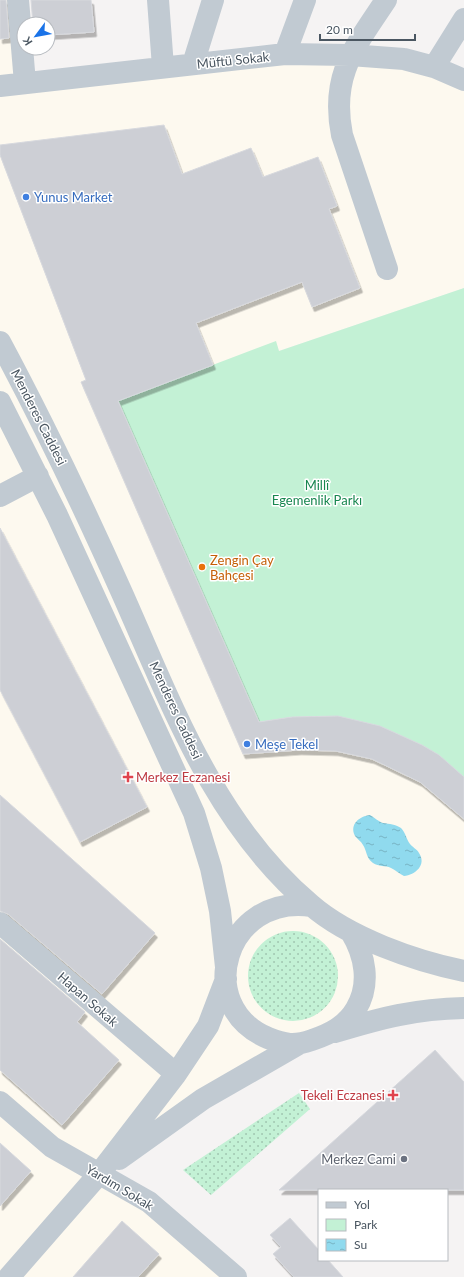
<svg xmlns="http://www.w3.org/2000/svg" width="464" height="1277" font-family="Lato,sans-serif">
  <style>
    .commercial { fill: #fdf9ef }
    .grass { fill: url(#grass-dots) }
    .park { fill: #c3f1d5 }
    .water { fill: url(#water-ripples) }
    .building { fill: #cdcfd5; stroke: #d7d9de; filter: url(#shadow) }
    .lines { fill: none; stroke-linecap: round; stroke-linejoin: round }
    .minor { stroke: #c1cad2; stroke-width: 22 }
    .shop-dot { fill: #3f7fe0; stroke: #fff; stroke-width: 1.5 }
    .food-dot { fill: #e8710a; stroke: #fff; stroke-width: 1.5 }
    .health-dot { fill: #e0444e; stroke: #fff; stroke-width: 1.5 }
    .worship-dot { fill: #6b7280; stroke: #fff; stroke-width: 1.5 }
    .labels { text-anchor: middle; stroke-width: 3; stroke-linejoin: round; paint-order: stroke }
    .street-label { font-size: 13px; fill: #4a5661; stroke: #fff }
    .shop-label { font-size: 13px; fill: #366cbe; stroke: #fff; text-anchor: start }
    .park-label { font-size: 13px; fill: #17864f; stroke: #fff }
    .food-label { font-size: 13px; fill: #c56008; stroke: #fff; text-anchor: start }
    .health-label { font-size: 13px; fill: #be3a42; stroke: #fff; text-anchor: start }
    .worship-label { font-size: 13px; fill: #5b616d; stroke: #fff; text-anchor: end }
  </style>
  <defs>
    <pattern id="grass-dots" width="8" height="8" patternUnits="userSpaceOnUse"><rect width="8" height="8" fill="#c3f1d5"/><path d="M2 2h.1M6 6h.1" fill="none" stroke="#a0c6b0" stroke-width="1.8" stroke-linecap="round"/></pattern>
    <pattern id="water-ripples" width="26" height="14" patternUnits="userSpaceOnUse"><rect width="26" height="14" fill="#90daee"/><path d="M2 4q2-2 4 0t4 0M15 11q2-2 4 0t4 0" fill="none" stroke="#78b4c4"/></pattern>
    <filter id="shadow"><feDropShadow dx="2.5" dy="4.5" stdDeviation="0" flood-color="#0004"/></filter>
  </defs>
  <rect width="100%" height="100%" fill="#f5f3f3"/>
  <path class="commercial" d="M0 0H18L25 82 350 55 464 80V288L279 351 276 342 118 402 259 722 292 717 337 716 464 777V1008L330 1034 99 1174 236 1277H0Z"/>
  <path class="grass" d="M248 976a45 45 0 1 1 90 0a45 45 0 1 1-90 0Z
    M299 1093 310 1109 211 1195 183 1170Z"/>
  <path class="park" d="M464 288V777L337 716 292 717 259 722 118 401 276 341 279 351Z"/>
  <path class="water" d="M370 815C374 817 379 822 383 823 390 824 395 824 401 828 406 833 406 839 410 844 412 847 417 849 419 853 427 865 415 875 404 876 400 874 395 870 391 868 385 865 379 867 373 863 366 858 367 851 363 845 361 841 357 839 355 836 349 824 360 816 370 815Z"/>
  <path class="building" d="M0 0H6L9 38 0 39Z
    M31 0H91L94 32 48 35V24H33Z
    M164 125 182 174 251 148 263 177 318 157 337 206 329 209 360 288 312 307 302 282 196 323 213 365 118 401 259 722 292 717 338 716 380 726 422 745 439 755 464 777V819L420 782 372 759 336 751 299 750 243 754 81 382 86 380 0 155V145Z
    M0 528 147 807 80 842 0 690Z
    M0 795 155 933 102 994 8 914 0 911Z
    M0 939 85 1012 77 1022 119 1060 62 1125 0 1070Z
    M435 1050 464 1082V1190H279Z
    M0 1143 31 1171 0 1206Z
    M290 1218 319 1250V1260H328L343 1277H294L273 1254 281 1247 270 1235Z
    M122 1221 159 1254 138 1277H73Z"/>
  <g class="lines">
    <path class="minor" d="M18 0 25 83
      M158 0 163 67
      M386 0C355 47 330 75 342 135L387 269
      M285 54 305 0
      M193 64 213 0
      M434 67 464 19
      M0 86 285 54 350 55 404 59 434 67 464 80
      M0 342C44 424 84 508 122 593 172 705 214 823 311 905 349 938 415 961 464 971
      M0 402 57 515 194 813 211 868 220 911 226 967
      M0 496 38 476
      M312 906C225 893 192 1006 268 1038 285 1045 295 1046 312 1040 330 1034 346 1026 356 1009 371 984 365 955 351 932
      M0 923 176 1074
      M335 1032C381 1018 415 1009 464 1008
      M0 1102 52 1147 149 1202 236 1277
      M119 1159 203 1099 297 1045
      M9 1277 99 1174 176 1074 208 1026 226 979"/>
  </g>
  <g class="shop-dot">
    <circle cx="26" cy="197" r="4"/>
    <circle cx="247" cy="744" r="4"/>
  </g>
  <circle class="food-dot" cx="202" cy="567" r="4"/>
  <g class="health-dot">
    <path d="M126 771h4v4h4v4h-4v4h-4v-4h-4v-4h4z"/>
    <path d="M391 1089h4v4h4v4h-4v4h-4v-4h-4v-4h4z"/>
  </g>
  <circle class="worship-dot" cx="404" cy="1159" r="4"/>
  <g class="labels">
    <g class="street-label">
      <text transform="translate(233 60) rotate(-6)" y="5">Müftü Sokak</text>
      <text transform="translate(39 417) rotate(63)" y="5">Menderes Caddesi</text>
      <text transform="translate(176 710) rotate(65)" y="5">Menderes Caddesi</text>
      <text transform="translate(88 999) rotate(41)" y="5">Hapan Sokak</text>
      <text transform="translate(120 1187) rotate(31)" y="5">Yardım Sokak</text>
    </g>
    <g class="shop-label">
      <text x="34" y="202">Yunus Market</text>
      <text x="255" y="749">Meşe Tekel</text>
    </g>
    <g class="park-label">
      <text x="317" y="490">Millî<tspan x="317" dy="15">Egemenlik Parkı</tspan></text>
    </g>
    <g class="food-label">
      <text x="210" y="565">Zengin Çay<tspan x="210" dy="15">Bahçesi</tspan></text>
    </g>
    <g class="health-label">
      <text x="136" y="782">Merkez Eczanesi</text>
      <text x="385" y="1100" text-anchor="end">Tekeli Eczanesi</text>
    </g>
    <g class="worship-label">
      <text x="396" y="1164">Merkez Cami</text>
    </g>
  </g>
  <rect x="318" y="1189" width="130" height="72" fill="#ffffff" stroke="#b7bbc0"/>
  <rect x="326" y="1202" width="20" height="6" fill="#c1cad2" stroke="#b7bbc0"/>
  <text x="354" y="1209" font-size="12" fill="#4a5661">Yol</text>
  <rect x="326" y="1219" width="20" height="12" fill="#c3f1d5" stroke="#b7bbc0"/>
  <text x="354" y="1229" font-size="12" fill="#4a5661">Park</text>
  <rect x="326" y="1239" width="20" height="12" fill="url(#water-ripples)" stroke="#b7bbc0"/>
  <text x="354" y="1249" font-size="12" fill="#4a5661">Su</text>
  <g transform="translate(36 36) rotate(238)"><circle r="19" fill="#ffffff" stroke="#b7bbc0"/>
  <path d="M0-3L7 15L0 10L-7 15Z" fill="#1a73e8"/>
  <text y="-6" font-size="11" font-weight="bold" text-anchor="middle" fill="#4a5661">K</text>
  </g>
  <path d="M320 34v6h95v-6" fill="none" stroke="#4a5661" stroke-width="2"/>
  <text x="326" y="34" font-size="12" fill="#4a5661" stroke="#ffffff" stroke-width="3" paint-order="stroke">20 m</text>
</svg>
